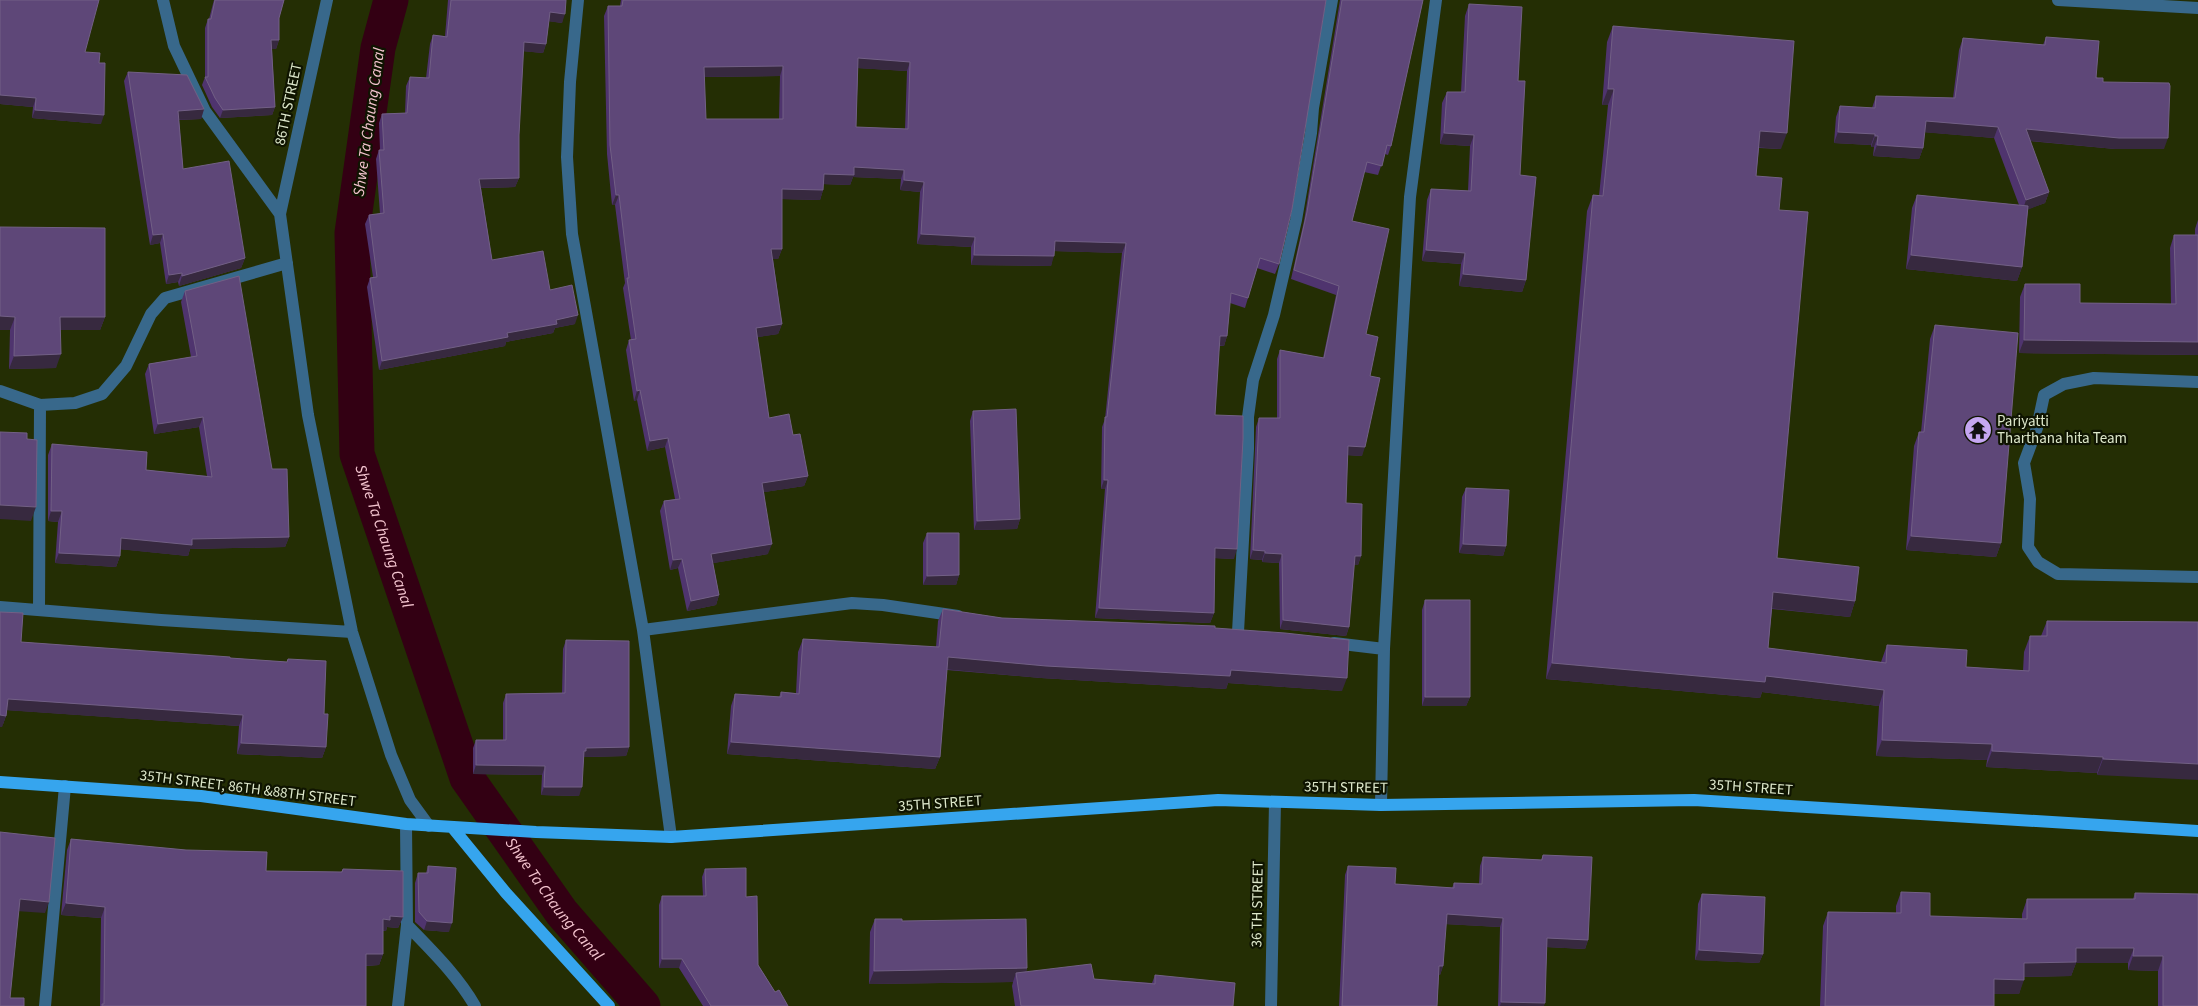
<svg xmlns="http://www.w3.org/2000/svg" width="2198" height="1006" font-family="'Source Sans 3',sans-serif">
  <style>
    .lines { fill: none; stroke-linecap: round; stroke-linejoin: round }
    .canal { stroke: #330013; stroke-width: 35 }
    .minor { stroke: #38688b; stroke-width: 12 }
    .major { stroke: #36a5ee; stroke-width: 12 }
    .wall { fill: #4f346e; fill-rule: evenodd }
    .shaded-wall { fill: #37293f }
    .building { fill: #5e4778; stroke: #726085; fill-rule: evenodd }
    .labels { text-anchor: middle; stroke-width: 4.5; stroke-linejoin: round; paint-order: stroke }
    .street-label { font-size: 15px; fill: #dee8cb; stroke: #0f1401 }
    .poi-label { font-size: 15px; fill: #dee8cb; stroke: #0f1401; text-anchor: start }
    .water-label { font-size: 16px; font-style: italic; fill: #f4c4cf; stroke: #0f1401 }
  </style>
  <rect width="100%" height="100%" fill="#242e04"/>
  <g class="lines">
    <path class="canal" id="s1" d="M391 0 378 48 352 233 357 454 467 778 562 913 643 1006"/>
    <path class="minor" d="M163 0 174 46 205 111 280 214 308 415 352 632 391 755 410 800 429 826
      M578 0 570 82 567 157 572 234 643 630 671 837
      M2058 0 2198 8
      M280 214 327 0
      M2198 382 2094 378 2064 384 2044 395 2037 428 2024 463 2030 499 2028 547 2038 562 2058 574 2198 577
      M0 391 40 405 75 403 102 394 126 366 151 314 165 298 287 263
      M0 607 161 620 352 632
      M39 610 40 405
      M643 630 852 603 883 605 958 616
      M1238 632 1248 449V417L1253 380 1274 315 1296 220 1311 133 1313 108 1332 0
      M1334 643 1384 649
      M1381 805 1384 649 1410 197 1436 0
      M407 925C432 951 457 975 475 1006
      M45 1006 65 786
      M398 1006 407 925 406 824
      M1271 1006 1275 802"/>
    <path class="major" d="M0 782 201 796 406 824 536 832 671 837 1218 800 1381 805 1694 800 2198 831
      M452 827 506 893 609 1006"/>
  </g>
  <path class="wall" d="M0 0 85 52 99 63 101 124 32 118 33 107 0 104Z
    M214 0H284L279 18V40L276 49H272L275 107 272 115 220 118 212 107 202 85 205 77V28L208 19H209Z
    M448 0H566L562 23 549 21 546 44 543 53 523 51 519 135V178L515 187 481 188 492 260 550 290 575 324 555 328 553 333 506 342 505 346 379 370 367 287 370 278 373 277 365 224 369 215 380 214 376 159 379 150H380L379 123 382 114 405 113 406 86 410 77 426 78 430 44 433 35 445 36Z
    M621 0H1326L1279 264 1275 274 1257 268 1245 308 1230 303 1227 336 1224 346H1219L1215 415 1234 559 1215 558 1214 613 1210 623 1095 618 1105 489H1101L1102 427 1105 419 1122 253 1054 251 1051 266 971 265V247L917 244 920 192 900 190 901 179 853 177 850 185 823 184V190L820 200 782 199V249L778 259H773L782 324 778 334 757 337 769 418 793 435 808 476 804 486 764 492 768 554 713 563 719 595 716 605 687 611 678 568 670 570 660 511 664 501 675 499 665 447 647 451 637 400 634 401 626 350 629 340H631L623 288 625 283 615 205H612L607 154 604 16 608 6H620ZM858 68 907 71 905 129 856 127ZM780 76 779 119H706L704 77Z
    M1340 0H1423L1391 146 1388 155 1385 154 1378 175 1364 172 1352 221 1370 376 1362 456 1347 455 1346 503 1361 556 1358 565H1354L1349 627 1346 636 1280 629 1279 563 1262 562V560L1250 559 1256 427 1259 418H1277V359L1280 350 1323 358 1336 295 1291 279 1304 221Z
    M1469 4 1518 81 1520 175 1526 280 1522 292 1459 286 1461 264 1422 261 1427 200 1431 189 1468 191 1470 146 1440 144 1442 103 1447 92H1461L1465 16Z
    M1613 26 1781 149 1759 148 1756 176 1779 210 1777 558 1855 601 1850 617 1772 609 1768 648 1881 662 1887 645 1966 667 2023 671 2024 652 2030 636H2041L2047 621 2198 622 2097 775V773L1986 767 1987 760 1876 756 1879 706 1762 692 1760 698 1546 679 1587 211 1593 195 1599 196 1608 105H1602L1607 42Z
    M2046 37 2103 82 2164 149H2115L2030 141 2049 192 2045 203 2028 209 2022 267 2017 281 1906 269 1912 208 1917 195 2019 205 1994 138 1924 132 1923 148 1919 159 1873 156 1874 147H1871V145L1834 143 1836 117 1840 106 1872 108 1876 96 1953 98 1959 50 1963 38 2043 45Z
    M128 72 204 109 201 119 179 120 183 169 245 258 241 268 179 286 178 282 166 284 160 243 150 245 124 81Z
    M2198 220V355L2019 353 2020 297 2025 284 2080 303 2171 304 2170 248 2174 235H2195V229Z
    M0 227 105 317 100 330H60L56 368 9 369 10 330H0Z
    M185 291 272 469 289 537 285 547 190 549 188 556 120 549V556L116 567 55 563 58 522 48 521V455L52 444 146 470 207 476 199 427 154 434 145 374 149 364 191 357 181 302Z
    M1935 325 2001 543 1996 557 1906 550 1914 446 1919 432H1921L1930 339Z
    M973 411 1020 519 1017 529 974 530 970 421Z
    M1466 488 1506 546 1503 556 1459 553 1462 497Z
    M927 533 959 575 956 585H923V543Z
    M1425 600 1470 697 1466 706H1422V610Z
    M943 609 1002 618 1215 628 1342 691 1228 683 1226 689 1041 678 947 670 940 757 935 769 727 754 731 706 735 694 779 697 781 692 796 693 798 652 803 639 936 647 938 621Z
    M566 640 629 747 626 756 584 757 579 796 541 795 542 775 473 774V748L476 740H503V703L506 694 562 693 563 649Z
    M21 642 230 658 287 662 288 659 324 714 326 747 322 758 237 754 239 726 7 710 6 716 2 727Z
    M71 839 266 871 341 872 343 869 403 917 398 928 387 927 386 931H383V954L379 965 366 966V1006H100L101 918 61 915 67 850Z
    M1543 855 1588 940 1585 949 1547 947 1544 1006H1498L1500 927 1446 924 1443 966 1440 975H1439L1437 1006H1339L1345 875 1348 866 1395 884 1452 888 1454 883 1479 884 1480 866 1483 857 1541 860Z
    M428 866 449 932 424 930 415 922V883L418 873H426Z
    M705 869 746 897 758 965 775 992 788 1006H703L679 968H659V905L662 896H703L702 877Z
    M1901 892 1930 916 2022 919V914L2027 899H2133L2135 893 2198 1006H2158V971L2128 970V963H2076L2071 976 2024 977 2019 994H1994V1006H1820L1823 926 1828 912 1896 913V906Z
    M1702 894 1763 954 1759 963 1695 960 1698 904Z
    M875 919 902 921 1027 968 1026 972 1094 979 1152 983 1155 975 1233 1006H1015L1012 986 1013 982 869 984 870 932Z"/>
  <path class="shaded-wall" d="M550 12 565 14 562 23 546 21Z
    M271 40H279L276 49H268Z
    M524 42 546 44 543 53 520 51Z
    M858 58 910 62 907 71 855 68Z
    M783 66 780 76 700 77 704 67Z
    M1608 89H1614L1608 105H1602Z
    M0 95 36 98 33 107 0 104Z
    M275 107 272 115 220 118 223 110Z
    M204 109 201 119 175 120 178 111Z
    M35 110 104 115 101 124 32 118Z
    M1926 121 1998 127 1994 138 1921 132Z
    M2026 129 2168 138 2164 149H2115L2022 140Z
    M1760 131 1787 133 1781 149 1754 147Z
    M1838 132 1875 134 1871 145 1834 143Z
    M1444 133 1474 135 1470 146 1440 144Z
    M1875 136H1878L1874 147H1871Z
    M1877 145 1923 148 1919 159 1873 156Z
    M854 167 904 170 901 179 853 177 850 185 820 184 824 174Z
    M519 178 515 187 476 188 479 179Z
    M904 180 924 182 920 192 900 190Z
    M782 189 823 190 820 200 778 199Z
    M2049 192 2045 203 2022 212 2026 200Z
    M616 195H619L615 205H612Z
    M163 234 160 243 150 245 153 235Z
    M921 234 975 237 971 247 917 244Z
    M1055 241 1126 243 1122 253 1051 251Z
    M771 249H782L778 259H768Z
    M1426 250 1465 253 1461 264 1422 261Z
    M974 255 1054 256 1051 266 971 265Z
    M1911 255 2022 267 2017 281 1906 269Z
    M245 258 241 268 179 286 182 276Z
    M182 273 178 282 166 284 169 275Z
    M1463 274 1526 280 1522 292 1459 286Z
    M578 315 575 324 555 328 553 333 506 342 505 346 379 370 382 361 507 333 556 320Z
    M0 316 15 317 10 330H0Z
    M60 317H105L100 330H55Z
    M782 324 778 334 753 338 756 328Z
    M1220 336H1227L1224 346 1216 345Z
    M2024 340 2198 342V355L2019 353Z
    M61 354 56 368 9 369 14 356Z
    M640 390 637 400 634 401 637 391Z
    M203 417 199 427 154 434 158 424Z
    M668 438 665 447 647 451 650 441Z
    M1348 446 1365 447 1362 456 1344 455Z
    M808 476 804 486 759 493 762 483Z
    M1104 480H1108L1105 489H1101Z
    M0 505 36 507 31 521 0 519Z
    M51 511H62L58 522 48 521Z
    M1020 519 1017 529 974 530 977 521Z
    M1911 536 2001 543 1996 557 1906 550Z
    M289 537 285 547 190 549 188 556 117 549 121 538 192 539Z
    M772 544 768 554 708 564 711 554Z
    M1463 544 1506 546 1503 556 1459 553Z
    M1215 548 1237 549 1234 559 1211 558Z
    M1253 550 1265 551 1262 560 1250 559Z
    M59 553 120 556 116 567 55 563Z
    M1265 553 1282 554 1279 563 1262 562Z
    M1355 556H1361L1358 565H1351Z
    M682 559 678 568 670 570 673 560Z
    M959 575 956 585H923L927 576Z
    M1773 592 1855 601 1850 617 1768 608Z
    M719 595 716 605 687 611 691 601Z
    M1099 608 1214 613 1210 623 1095 618Z
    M1283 620 1349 627 1346 636 1280 629Z
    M948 657 1231 670 1347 678 1342 691 1228 683 1226 689 1041 678 943 669Z
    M1552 663 1766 676 1884 690 1879 706 1762 692 1760 698 1546 679Z
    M1425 697H1470L1466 706H1422Z
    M8 699 243 715 239 726 4 710Z
    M0 715 6 716 2 727H0Z
    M1882 740 1992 744 1987 760 1876 756Z
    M731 742 940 757 935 769 727 754Z
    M241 743 326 747 322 758 237 754Z
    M629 747 626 756 584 757V751L586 748Z
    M1992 751 2103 757 2097 773 1986 767Z
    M2103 759 2198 764V780L2097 775Z
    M476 765 545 766 542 775 473 774Z
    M544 787H582L579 796 541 795Z
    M20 899 49 902 45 913 16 911Z
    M66 903 105 907 101 918 61 915Z
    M1447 914 1503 918 1500 927 1443 924Z
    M390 916 403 917 398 928 387 927 386 931 379 930 383 919Z
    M427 921 452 923 449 932 424 930Z
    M1547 938 1588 940 1585 949 1544 947Z
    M2076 948H2134L2128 963H2076L2071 976 2019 977 2024 963Z
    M1699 950 1763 954 1759 963 1695 960Z
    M366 954H383L379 965 362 966Z
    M2133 956H2163L2158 971 2128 970Z
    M662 959H682L679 968H659Z
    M1439 966H1443L1440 975H1436Z
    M1027 968 1023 981 1016 973 1013 982 869 984 874 971Z
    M1994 979 2024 980 2019 994H1989Z
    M1501 1002 1545 1003 1544 1006H1500Z"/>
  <path class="building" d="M0 0H99L85 52 100 53 99 63H105L104 115 35 110 36 98 0 95Z
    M215 0H284L279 18V40H271L275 107 223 110 215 98 205 77H208V19H211Z
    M451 0H566L565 14 550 12 546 44 524 42 519 135V178L479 179 492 260 543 251 550 290 572 285 578 315 556 320 557 324 507 333 508 337 382 361 370 278 377 277 369 215 384 213 379 150H384L382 114 407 113 410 77 429 78 433 35 447 37Z
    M623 0H1326L1292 209 1279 264 1260 258 1248 298 1231 293 1227 336H1220L1215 415 1243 416V439L1237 549 1215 548 1214 613 1099 608 1108 480H1104L1105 417H1107L1126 243 1055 241 1054 256 974 255 975 237 921 234 924 182 904 180V170L854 167V175L824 174 823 190 782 189V249H771L782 324 756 328 769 418 789 414 793 435 800 434 808 476 762 483 772 544 711 554 719 595 691 601 682 559 673 560 664 501 680 499 668 438 650 441 640 390 637 391 629 340 636 339 627 278H629L619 195H616L610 145 608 6H622ZM858 58 910 62 908 129 856 127ZM783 66V119H706L704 67Z
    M1342 0H1423L1391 146 1387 145 1382 166 1367 162 1352 221 1389 229 1366 334 1378 337 1370 376 1380 378 1365 447 1348 446 1346 503 1362 504 1361 556H1355L1349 627 1283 620 1282 554 1265 553V551L1253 550 1259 418H1280V350L1324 358 1339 286 1294 270 1307 212Z
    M1469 4 1522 7 1518 81H1525L1520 175 1536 177 1526 280 1463 274 1465 253 1426 250 1431 189 1471 191 1474 135 1444 133 1447 92H1465Z
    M1613 26 1794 41 1787 133 1760 131 1756 176 1782 178 1779 210 1808 212 1777 558 1859 567 1855 601 1773 592 1768 648 1886 663 1887 645 1967 650 1966 667 2029 671 2030 636H2047V621L2198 622V764L2103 759V757L1992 751V744L1882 740 1884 690 1766 676 1765 682 1552 663 1593 195 1603 196 1614 89H1608Z
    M2046 37 2099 41 2096 78H2103V82L2169 83 2170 86 2168 138H2119L2026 129 2049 192 2026 200 1998 127 1926 121 1923 148 1877 145 1878 136H1875V134L1838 132 1840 106 1875 108 1876 96 1955 98 1963 38 2045 45Z
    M128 72 187 75 204 109 178 111 183 169 229 161 245 258 182 276V273L169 275 163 234 153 235Z
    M1917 195 2028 206 2022 267 1911 255Z
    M0 227 105 228V317H60L61 354 14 356 15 317 0 316Z
    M2174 235H2198V342L2024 340 2025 284H2080V303L2176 304Z
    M239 276 272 469H287L289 537 192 539V545L121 538 120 556 59 553 62 511H51L52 444 147 452 146 470 212 477 203 417 158 424 149 364 197 356 185 291Z
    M1935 325 2018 333 2001 543 1911 536 1919 432H1924Z
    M1016 409 1020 519 977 521 973 411Z
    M0 432 27 433V439L37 440 36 507 0 505Z
    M1466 488 1509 490 1506 546 1463 544Z
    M927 533H959V575L927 576Z
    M1425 600H1470V697H1425Z
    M943 609 1002 618 1215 626V628L1285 633 1349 640 1347 678 1231 670 1230 676 1046 666 948 657 940 757 731 742 735 694 781 697V692L799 694 803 639 939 647Z
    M0 612 23 613 21 642 230 657V658L287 662 288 659 326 661 324 714H328L326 747 241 743 243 715 8 699 6 716 0 715Z
    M566 640 629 641V747L586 748V751H584L582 787H544L545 766 476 765V740H506V694L565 693Z
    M0 832 55 838 49 902 20 899 10 998H24V1006H0Z
    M71 839 186 850 267 852 266 871 342 872 343 869 403 871V917L390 916V920L383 919V954H366V1006H102V1004H104L105 907 66 903Z
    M1543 855 1592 857 1588 940 1547 938 1545 1003 1501 1002 1503 918 1447 914 1443 966H1439L1437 1006H1342L1348 866 1396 868 1395 884 1454 888V883L1482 884 1483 857 1542 860Z
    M428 866 456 868 452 923 427 921 419 912 418 873H428Z
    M746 868V897L757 896 758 965 775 992 779 990 788 1006H711L682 959H662V896H706L705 869Z
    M1901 892 1930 893V916L2027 919V899H2135V893L2198 894V1006H2163V956H2133L2134 948H2076V962L2024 963V980L1994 979V1006H1825L1828 912 1901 913Z
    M1702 894 1765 897 1763 954 1699 950Z
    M875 919H902V921L1026 919 1027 968 874 971Z
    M1091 964 1094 979 1155 984V975L1235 983 1233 1006H1021L1016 973Z"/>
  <defs>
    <g id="temple-disc" transform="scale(1.4375)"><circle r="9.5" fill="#c5a7f1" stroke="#0f1401"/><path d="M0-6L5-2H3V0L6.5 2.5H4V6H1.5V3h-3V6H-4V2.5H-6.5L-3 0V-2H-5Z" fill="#111"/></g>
  </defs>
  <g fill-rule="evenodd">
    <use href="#temple-disc" x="1978" y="430"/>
  </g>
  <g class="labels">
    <g class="street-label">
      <text transform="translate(288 104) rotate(-78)" y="5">86TH STREET</text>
      <text transform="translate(1346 787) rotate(1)" y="5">35TH STREET</text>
      <text transform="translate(1751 787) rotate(4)" y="5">35TH STREET</text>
      <text transform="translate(248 788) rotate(7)" y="5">35TH STREET, 86TH &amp;88TH STREET</text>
      <text transform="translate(940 803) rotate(-4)" y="5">35TH STREET</text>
      <text transform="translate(1257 904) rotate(-89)" y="5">36 TH STREET</text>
    </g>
    <g class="poi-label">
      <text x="1997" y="426">Pariyatti<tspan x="1997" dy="17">Tharthana hita Team</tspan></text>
    </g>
    <g class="water-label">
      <text transform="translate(368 122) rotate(-82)" y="6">Shwe Ta Chaung Canal</text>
      <text dy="6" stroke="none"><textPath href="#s1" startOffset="544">Shwe Ta Chaung Canal</textPath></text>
      <text dy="6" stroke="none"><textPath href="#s1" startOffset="949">Shwe Ta Chaung Canal</textPath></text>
    </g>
  </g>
</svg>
